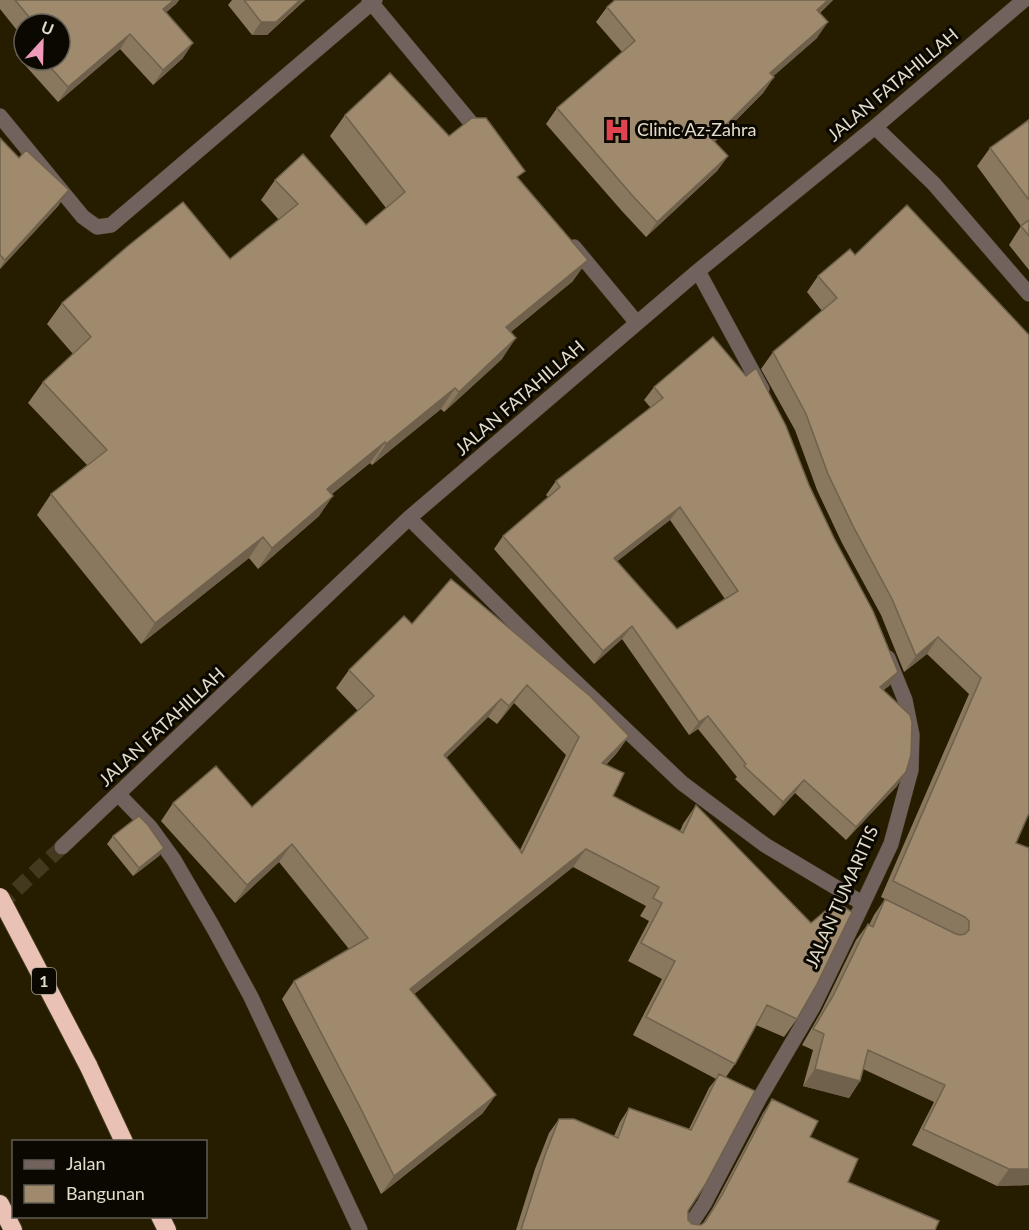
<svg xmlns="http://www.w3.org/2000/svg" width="1029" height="1230" font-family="Lato,sans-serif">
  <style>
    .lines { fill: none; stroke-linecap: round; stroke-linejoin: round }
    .minor-tunnel { stroke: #42391e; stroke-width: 15; stroke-dasharray: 15 8; stroke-linecap: butt }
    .minor-casing { stroke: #40371c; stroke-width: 16 }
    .highway-casing { stroke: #40371c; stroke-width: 20 }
    .minor { stroke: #71625d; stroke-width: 15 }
    .highway { stroke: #e9c2b5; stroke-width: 18 }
    .highway-bridge-casing { stroke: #40371c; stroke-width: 20; stroke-linecap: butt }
    .highway-bridge { stroke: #e9c2b5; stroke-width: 18 }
    .wall { fill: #89775e; fill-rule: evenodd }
    .shaded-wall { fill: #6f614c }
    .building { fill: #9f8a6d; stroke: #6f614c; stroke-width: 1.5; fill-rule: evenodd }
    .labels { text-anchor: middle; stroke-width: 6; stroke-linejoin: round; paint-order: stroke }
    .shield { fill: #0b0701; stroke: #a29c8e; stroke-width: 1.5 }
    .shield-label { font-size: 16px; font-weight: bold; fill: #e2dccb }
    .street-label { font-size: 18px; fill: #e2dccb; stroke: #0b0701 }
    .poi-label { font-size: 18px; fill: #e2dccb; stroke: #0b0701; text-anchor: start }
  </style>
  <rect width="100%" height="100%" fill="#261c00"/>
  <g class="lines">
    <path class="minor-tunnel" d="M0 905 62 847"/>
    <g class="minor-casing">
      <path id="minor" d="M369 0 482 136
        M0 116 83 217 97 227 111 225 375 0
        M875 127 934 184 1029 294
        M574 247 637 323
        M698 271 762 389
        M409 518 562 669 682 783 765 845 862 903
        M118 794 150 827 174 860 213 927 251 997 360 1230
        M62 847 409 518 698 271 875 127 1024 0
        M687 1230 704 1204 759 1099 813 1007 858 914 891 844 911 770 912 735 905 700 888 658"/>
    </g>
    <g class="highway-casing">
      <path id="highway" d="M88 1065 124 1142
        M0 1204 13 1230
        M160 1216 167 1230"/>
    </g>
    <use href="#minor" class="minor"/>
    <use href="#highway" class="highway"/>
    <g class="highway-bridge-casing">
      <path id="highway-bridge" d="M0 897 88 1065"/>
    </g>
    <use href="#highway-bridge" class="highway-bridge"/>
  </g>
  <path class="wall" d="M0 0H179L176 4 166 12 183 58 153 85 120 49 58 102 16 55 24 45V60H60V24H24V39L0 9Z
    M232 0H305L267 35H252L228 5Z
    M615 0H833L820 13 817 38 773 76 774 77 763 93 714 142 728 156 717 171 646 237 621 210 546 124 557 108 622 52 596 22 607 7Z
    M345 115 449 136 519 179 573 281 511 332 502 359 444 412 441 409 372 465 370 463 332 494 319 516 258 569 249 558 141 644 37 515 51 494 87 465 28 403 43 382 73 354 47 324 62 303 230 259 279 220 261 200 275 180 366 225 386 208 330 136Z
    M1029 119V270L1009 245 1021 226 977 166 990 148Z
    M0 138 59 205 0 269Z
    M907 205 1016 843 1029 848V1185L997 1186 912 1145 934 1102 863 1069 860 1081 849 1098 803 1086 813 1050 802 1045 821 1012 856 940 868 924 869 925 874 915 885 899 881 897 969 694 927 654 904 672 881 615 842 543 817 490 795 430 761 369 773 352 822 311 807 292 818 276 855 255Z
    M654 387 809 485 898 672 889 686 883 690 897 786 846 840 795 793 774 816 735 779 737 777 698 729 689 735 622 639 594 664 494 549 503 536 548 497 546 495 556 481 651 408 644 400ZM670 520 725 599 677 629 617 561Z
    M412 624 629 736 616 754 606 765 613 796 680 831 683 824 696 805 797 1019 784 1037 756 1025 735 1064 726 1077 688 1211V1220L692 1224 701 1225 703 1223 712 1209 763 1113 772 1099 810 1137 848 1182 935 1230H516L535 1169 549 1133 559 1119 614 1136 620 1122 629 1108 689 1129 709 1088 716 1079 633 1035 662 979 628 961 649 921 640 916 646 906 573 867 414 994 483 1113 381 1194 348 1127 282 999 294 981 349 949 279 862 235 903 161 821 173 803 252 807 358 711 336 688 349 670ZM514 703 566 755 520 850 446 758 488 717 497 724Z
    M113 836 164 848 159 856 133 876 107 844Z"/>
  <path class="shaded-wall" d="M174 0H179L176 4 153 24 163 9Z
    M300 0H305L267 35H252L261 22Z
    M828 0H833L806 25 817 10Z
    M828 22 817 38 759 89 770 73Z
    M130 34 120 49 58 102 68 87Z
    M193 43 183 58 153 85 163 70Z
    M774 77 763 93 702 155 712 139Z
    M728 156 717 171 646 237 657 222Z
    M69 190 59 205 0 269V268L5 260Z
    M588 260 573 281 491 348 506 327Z
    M516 338 502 359 444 412 459 392Z
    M455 388 441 409 372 465 386 444Z
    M385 442 370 463 313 509 327 489Z
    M333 496 319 516 258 569 272 548Z
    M680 507 670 520 605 571 614 558Z
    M263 537 249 558 141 644 155 623Z
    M632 626 622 639 594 664 603 651Z
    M938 637 927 654 904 672 916 656Z
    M898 672 889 686 870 701 880 687Z
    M527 685 514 703 497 724 509 706Z
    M501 699 488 717 431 773 444 755Z
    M708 716 698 729 689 735 699 722Z
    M629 736 616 754 589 781 602 763Z
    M906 772 897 786 846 840 856 827Z
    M804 780 795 793 774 816 783 802Z
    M292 844 279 862 235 903 247 885Z
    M164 848 159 856 133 876 139 868Z
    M586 849 573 867 398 1007 410 989Z
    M815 1069 860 1081 849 1098 803 1086Z
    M496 1095 483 1113 381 1194 394 1176Z
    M1009 1169H1029V1185L997 1186Z"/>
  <path class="building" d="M15 0H174L163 9 193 43 163 70 130 34 68 87 44 60H60V24H35Z
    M244 0H300L276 22H261Z
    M615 0H828L817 10 828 22 770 73 774 77 712 139 728 156 657 222 631 194 557 108 635 41 607 7Z
    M390 73 449 136 472 118H486L525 171 517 177 588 260 506 327 516 338 459 392 455 388 386 444 385 442 327 489 333 496 272 548 263 537 155 623 51 494 107 450 43 382 91 337 62 303 128 246 183 202 230 259 298 204 275 180 303 154 366 225 405 192 345 115Z
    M1029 120V200L990 148Z
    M0 138 19 158 26 150 69 190 5 260 0 255Z
    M907 205 1029 335V813L1016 843 1029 848V1169H1009L923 1129 945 1085 868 1050 860 1081 815 1069 824 1034 813 1029 833 996 868 924 873 927 885 899 956 934 960 935 965 934 969 930V921L965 917 893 881 981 678 938 637 916 656 892 599 853 526 828 474 806 414 773 352 837 298 818 276 850 249 855 255Z
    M1029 220V236L1021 226Z
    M713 337 746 376 756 368 786 426 809 485 834 538 873 611 898 672 880 687 910 715 912 722 911 755 906 772 856 827 804 780 783 802 744 766 746 764 708 716 699 722 632 626 603 651 503 536 560 487 556 481 663 398 654 387ZM680 507 738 591 677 629 614 558Z
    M451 579 590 696 629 736 602 763 624 773 613 796 683 833 696 805 811 923 836 902 852 912 817 984 797 1019 767 1005 735 1064 646 1017 675 961 641 943 662 903 653 898 659 887 586 849 410 989 496 1095 394 1176 361 1109 294 981 368 938 292 844 247 885 173 803 216 766 252 807 374 696 349 670 404 616 412 624ZM527 685 579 737 522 853 444 755 501 699 509 706Z
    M139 816 148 825 164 848 139 868 113 836Z
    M719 1074 755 1091 705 1185 688 1211V1220L692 1224 701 1225 705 1222 722 1195 772 1099 818 1121 810 1137 858 1159 848 1182 939 1221 935 1230H521L545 1155 559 1119H574L618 1138 629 1108 691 1130Z"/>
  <defs>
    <g id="hospital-bare" transform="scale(2.07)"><path d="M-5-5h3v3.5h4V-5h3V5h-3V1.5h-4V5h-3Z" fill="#e0444e" stroke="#0b0701" stroke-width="2.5" paint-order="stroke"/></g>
  </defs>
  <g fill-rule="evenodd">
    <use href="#hospital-bare" x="617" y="130"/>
  </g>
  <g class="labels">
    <rect class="shield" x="32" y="968" width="24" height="26" rx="4.5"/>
    <g class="shield-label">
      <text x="44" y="987">1</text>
    </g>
    <g class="street-label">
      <text transform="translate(893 85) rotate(-40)" y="6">JALAN FATAHILLAH</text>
      <text transform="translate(520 398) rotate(-41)" y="6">JALAN FATAHILLAH</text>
      <text transform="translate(162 727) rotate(-43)" y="6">JALAN FATAHILLAH</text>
      <text transform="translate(842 897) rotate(-66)" y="6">JALAN TUMARITIS</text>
    </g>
    <g class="poi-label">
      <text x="637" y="136">Clinic Az-Zahra</text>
    </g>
  </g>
  <rect x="12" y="1140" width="195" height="78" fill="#0b0701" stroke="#615c52" stroke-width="1.5"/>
  <rect x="24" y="1160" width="30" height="9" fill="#71625d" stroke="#615c52" stroke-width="1.5"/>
  <text x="66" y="1170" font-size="18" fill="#e2dccb">Jalan</text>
  <rect x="24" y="1185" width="30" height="18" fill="#9f8a6d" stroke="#615c52" stroke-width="1.5"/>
  <text x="66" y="1200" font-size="18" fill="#e2dccb">Bangunan</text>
  <g transform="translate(42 42) rotate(22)"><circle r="28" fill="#0b0701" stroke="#615c52" stroke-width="1.5"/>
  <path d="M0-4.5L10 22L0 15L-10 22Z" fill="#ef9ab8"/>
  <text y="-9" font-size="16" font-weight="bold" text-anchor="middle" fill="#e2dccb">U</text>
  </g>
</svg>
